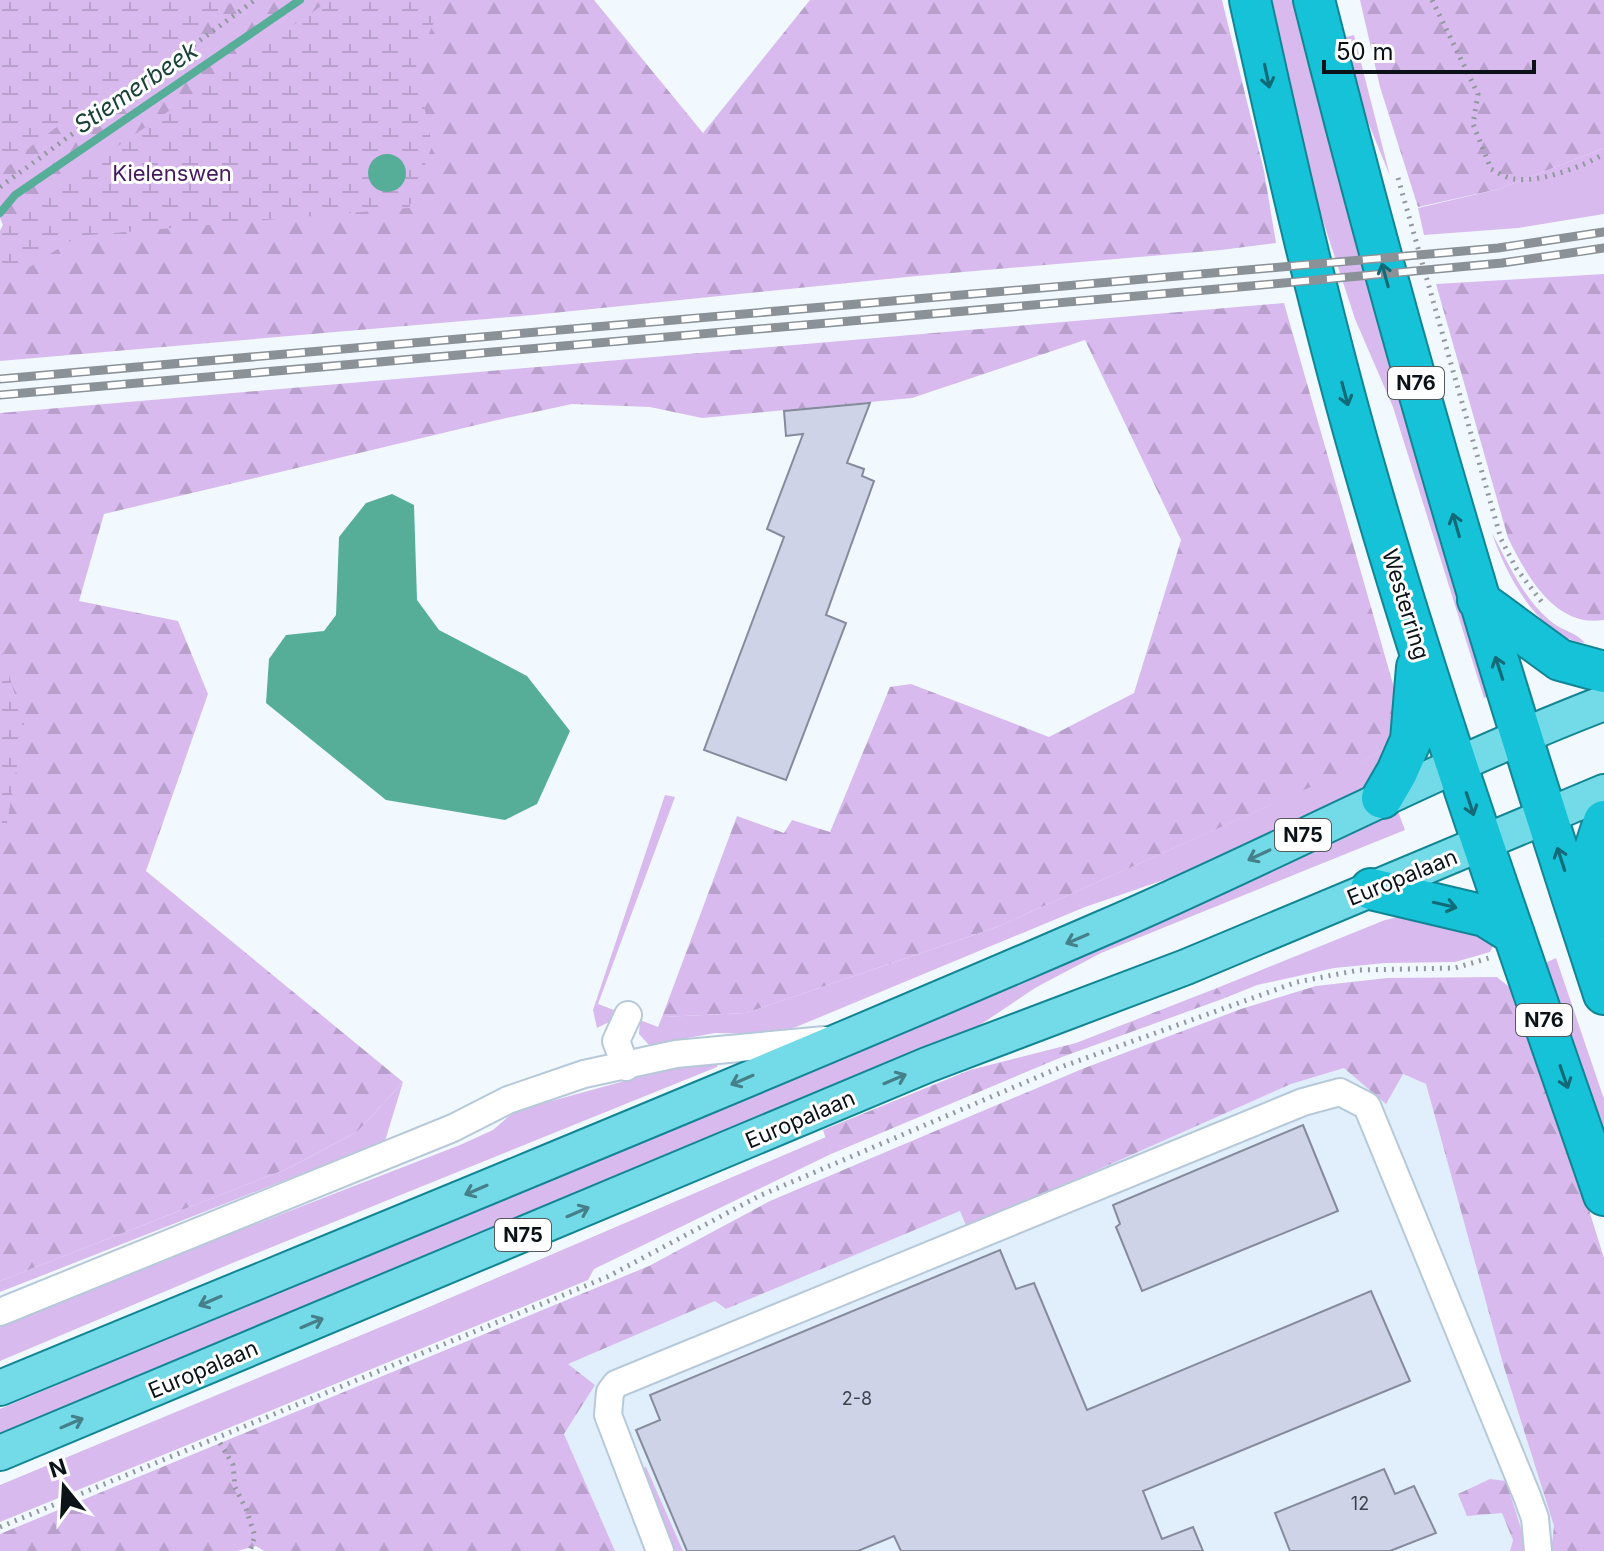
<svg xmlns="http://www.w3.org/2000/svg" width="1604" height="1551" font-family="Inter,sans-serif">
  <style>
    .built { fill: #e0effb }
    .grass { fill: #d8baef }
    .forest { fill: url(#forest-firs) }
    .wetland { fill: url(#wetland-marsh) }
    .water { fill: #57ae98 }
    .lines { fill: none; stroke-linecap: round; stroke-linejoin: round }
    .stream { stroke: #57ae98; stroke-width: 8 }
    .building { fill: #ced3e7; stroke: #868a9d; stroke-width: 2 }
    .minor-casing { stroke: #b7c9d8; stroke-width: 30 }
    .major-casing { stroke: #128594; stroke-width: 38 }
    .highway-casing { stroke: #128594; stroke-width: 44 }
    .path { stroke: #91999e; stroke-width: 5; stroke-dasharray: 2 6; stroke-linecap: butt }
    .minor { stroke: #fff; stroke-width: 26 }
    .major { stroke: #73dae7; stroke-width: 34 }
    .highway { stroke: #16c2d7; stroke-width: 40 }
    .rail-casing { stroke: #8a9197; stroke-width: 9 }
    .rail { stroke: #fff; stroke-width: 6; stroke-dasharray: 18; stroke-linecap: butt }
    .oneway { stroke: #116a78 }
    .oneway2 { stroke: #45808a }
    .labels { text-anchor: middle; stroke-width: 6; stroke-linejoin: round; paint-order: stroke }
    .number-label { font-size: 18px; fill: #3c434c }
    .shield { fill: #fff; stroke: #555a5d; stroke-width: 2 }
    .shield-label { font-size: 20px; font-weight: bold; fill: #0c1318 }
    .park-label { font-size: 22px; fill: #46195f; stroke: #fff }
    .street-label { font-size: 22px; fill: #0c1318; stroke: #fff }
    .water-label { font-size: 24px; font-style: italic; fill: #1a4238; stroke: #fff }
  </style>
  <defs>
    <pattern id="forest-firs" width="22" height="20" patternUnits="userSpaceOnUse" patternTransform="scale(2)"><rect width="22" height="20" fill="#d8baef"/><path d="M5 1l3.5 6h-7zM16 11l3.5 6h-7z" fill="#b89fcc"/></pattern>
    <pattern id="wetland-marsh" width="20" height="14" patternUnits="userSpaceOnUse" patternTransform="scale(2)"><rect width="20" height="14" fill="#d8baef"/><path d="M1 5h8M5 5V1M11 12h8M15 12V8" fill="none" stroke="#b89fcc"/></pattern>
  </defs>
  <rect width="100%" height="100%" fill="#f1f9ff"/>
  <path class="built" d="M1344 1068 1403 1074 1426 1084 1503 1364 1554 1526 1551 1551H615L564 1434 595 1385 567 1364 715 1301 726 1309 960 1211 968 1228 1291 1084Z"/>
  <path class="grass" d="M1268 0H1299L1491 696 1484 698 1393 407 1355 319 1298 144Z
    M1354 35 1390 176 1348 73 1339 39Z
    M1604 148V214L1518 228 1424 235 1418 208 1499 189Z
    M1492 533C1508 563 1525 602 1553 623 1565 632 1574 631 1585 643 1539 638 1505 573 1492 533Z
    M1388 747 1367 786 1190 871 1085 907 796 1027 767 1034 715 1033 649 1045 639 1034 640 1020 658 1027 662 1017 746 1013 997 927 1341 773Z
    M665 795 675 797 598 1004 614 1010 609 1022 597 1028 593 1010Z
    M1397 809 1405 830 1101 953 1035 988 971 1031 0 1436V1409L630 1143Z
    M1407 915H1433L1496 940 1490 952 1455 962 1385 963 1334 968 1257 985 1225 998 1217 988 1385 920Z
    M1556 958 1604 1099V1137L1543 964Z
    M712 1057 718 1061 717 1067 230 1264 0 1361V1323L460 1145 493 1130 515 1111Z
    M403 1082 385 1141 0 1292V1281L289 1168 358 1131Z
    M826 1137 831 1154 594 1269 588 1280 0 1522V1485L429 1307Z
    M646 1467 683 1551H672L638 1469Z"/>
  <path class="forest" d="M0 0H594L703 133 810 0H1222L1264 171 1276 243 1221 250 917 276 533 315 0 361V231L3 225 0 218Z
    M1360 0H1604V148L1499 189 1418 207 1380 87Z
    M1604 274V620C1555 628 1527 576 1508 538L1436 284Z
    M1284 303 1393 684 1397 706 1388 747 1342 773 997 927 746 1013 662 1017 737 816 784 833 792 820 830 832 890 687 911 684 1049 737 1134 693 1181 540 1085 340 912 398 702 418 650 407 572 404 493 421 104 514 79 601 178 621 208 694 146 871 403 1082 358 1131 289 1168 0 1281V413Z
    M1497 977 1514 991 1532 1028 1604 1258V1551H1551L1554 1526 1503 1364 1426 1084 1403 1074 1386 1104 1344 1068 1291 1084 967 1228 960 1211 726 1309 715 1301 568 1364 595 1385 564 1434 615 1551H264L256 1546 237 1551H0V1534L649 1266 770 1201 1082 1069 1241 1009 1316 986 1387 978Z
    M1217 988 1225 998 1062 1057 831 1154 823 1130 970 1070 1076 1043Z
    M1490 1479 1506 1481 1524 1538 1523 1551H1510L1513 1540 1502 1513 1467 1516 1458 1494Z"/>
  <path class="wetland" d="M0 0H235L36 142 0 173Z
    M330 0H443L416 65 432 146 409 208 78 236 0 286V231L3 225Z
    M0 645 24 725 5 834 0 837Z"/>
  <path class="water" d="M368 173a19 19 0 1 1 38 0a19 19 0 1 1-38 0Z
    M392 494 414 505 417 600 439 630 527 676 570 731 537 804 505 820 386 800 266 703 269 659 286 635 324 631 336 615 339 537 366 503Z"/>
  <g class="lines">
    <path class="stream" d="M0 213 15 195 300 0"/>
  </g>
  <path class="building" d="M870 403 847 463 864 469 862 476 874 481 826 615 846 623 786 780 704 750 784 537 767 529 803 434 786 436 784 411Z
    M1303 1125 1338 1211 1142 1291 1116 1227 1120 1224 1113 1205Z
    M1000 1250 1016 1289 1034 1283 1087 1410 1371 1291 1410 1381 1143 1491 1162 1539 1193 1527 1203 1551H901L894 1536 858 1551H687L636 1430 660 1420 650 1395Z
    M1384 1469 1395 1494 1414 1486 1436 1533 1390 1551H1290L1275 1513Z"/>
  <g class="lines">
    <g class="minor-casing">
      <path id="minor" d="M626 1067 616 1041 628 1015
        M0 1312 453 1128 508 1100 584 1074 676 1054 825 1040
        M660 1551 608 1415 610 1392 616 1384 1303 1102 1340 1092 1367 1106 1527 1496 1535 1518 1538 1551"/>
    </g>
    <g class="major-casing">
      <path id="major" d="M0 1388C370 1235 741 1085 1108 926 1275 854 1435 768 1604 703
        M0 1453 927 1065 1186 967 1604 792"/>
    </g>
    <g class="highway-casing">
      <path id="highway" d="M1250 0C1286 163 1323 326 1370 487 1439 726 1523 960 1604 1195
        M1314 0C1398 335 1496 666 1604 994
        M1478 600 1560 660 1604 672
        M1382 798 1397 772 1411 740 1417 667
        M1371 889 1485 916 1514 934
        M1591 921 1593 855 1604 821"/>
    </g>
    <path class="path" d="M1432 0 1478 94 1473 124 1491 169C1497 172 1506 178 1514 179 1539 183 1582 167 1604 154
      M1398 178 1501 539 1516 568 1544 605
      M0 187 255 0
      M220 1443 233 1465 235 1487 246 1509 255 1536 250 1551
      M0 1527 607 1277 759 1196 1061 1067 1297 982 1359 970 1455 968 1489 958"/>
    <use href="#minor" class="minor"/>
    <use href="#major" class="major"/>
    <use href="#highway" class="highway"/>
    <g class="rail-casing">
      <path id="rail" d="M0 379 1498 248 1604 232
        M0 395 1206 290 1502 263 1604 248"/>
    </g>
    <use href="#rail" class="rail"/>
  </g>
  <defs><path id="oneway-shaft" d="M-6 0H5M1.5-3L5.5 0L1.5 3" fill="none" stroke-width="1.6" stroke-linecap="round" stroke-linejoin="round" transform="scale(2)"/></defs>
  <g class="oneway">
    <use href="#oneway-shaft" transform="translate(1267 76) rotate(78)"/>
    <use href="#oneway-shaft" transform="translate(1385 275) rotate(-105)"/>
    <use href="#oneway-shaft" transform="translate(1345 394) rotate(75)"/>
    <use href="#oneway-shaft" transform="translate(1456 525) rotate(-106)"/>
    <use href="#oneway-shaft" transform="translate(1499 668) rotate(-108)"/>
    <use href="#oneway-shaft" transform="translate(1470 804) rotate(72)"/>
    <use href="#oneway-shaft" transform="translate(1561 859) rotate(-108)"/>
    <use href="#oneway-shaft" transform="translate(1445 905) rotate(13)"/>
    <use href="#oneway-shaft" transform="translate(1564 1077) rotate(71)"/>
  </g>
  <g class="oneway2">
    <use href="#oneway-shaft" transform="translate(1259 855) rotate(155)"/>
    <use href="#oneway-shaft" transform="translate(1077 939) rotate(157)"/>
    <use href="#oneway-shaft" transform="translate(895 1079) rotate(-23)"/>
    <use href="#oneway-shaft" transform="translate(742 1080) rotate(157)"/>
    <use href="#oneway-shaft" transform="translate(476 1190) rotate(157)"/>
    <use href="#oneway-shaft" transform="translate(578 1212) rotate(-23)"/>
    <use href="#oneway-shaft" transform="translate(210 1301) rotate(157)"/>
    <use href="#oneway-shaft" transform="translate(312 1323) rotate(-23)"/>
    <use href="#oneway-shaft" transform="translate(72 1423) rotate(-23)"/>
  </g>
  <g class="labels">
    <g class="number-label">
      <text x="857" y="1405">2-8</text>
      <text x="1360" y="1510">12</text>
    </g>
    <g class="shield">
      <rect x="1388" y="367" width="56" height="32" rx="6"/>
      <rect x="1275" y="819" width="56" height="32" rx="6"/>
      <rect x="1516" y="1004" width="56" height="32" rx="6"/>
      <rect x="495" y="1219" width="56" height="32" rx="6"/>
    </g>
    <g class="shield-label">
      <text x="1416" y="390">N76</text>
      <text x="1303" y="842">N75</text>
      <text x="1544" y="1027">N76</text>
      <text x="523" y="1242">N75</text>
    </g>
    <g class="park-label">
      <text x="172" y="181">Kielenswen</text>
    </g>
    <g class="street-label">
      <text transform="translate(1406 604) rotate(73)" y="8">Westerring</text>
      <text transform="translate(1402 877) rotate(-22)" y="8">Europalaan</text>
      <text transform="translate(800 1119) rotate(-23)" y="8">Europalaan</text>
      <text transform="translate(203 1369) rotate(-23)" y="8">Europalaan</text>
    </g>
    <g class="water-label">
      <text transform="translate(136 88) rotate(-34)" y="8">Stiemerbeek</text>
    </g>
  </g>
  <g transform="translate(64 1487) rotate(342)" stroke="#ffffff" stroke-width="6" paint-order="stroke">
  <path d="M0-6L14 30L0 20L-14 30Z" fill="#0c1318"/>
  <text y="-12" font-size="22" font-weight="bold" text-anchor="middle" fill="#0c1318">N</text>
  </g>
  <path d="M1324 60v12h210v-12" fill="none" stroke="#0c1318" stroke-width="4"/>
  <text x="1336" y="60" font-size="24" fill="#0c1318" stroke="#ffffff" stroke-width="6" paint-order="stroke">50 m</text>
</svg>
